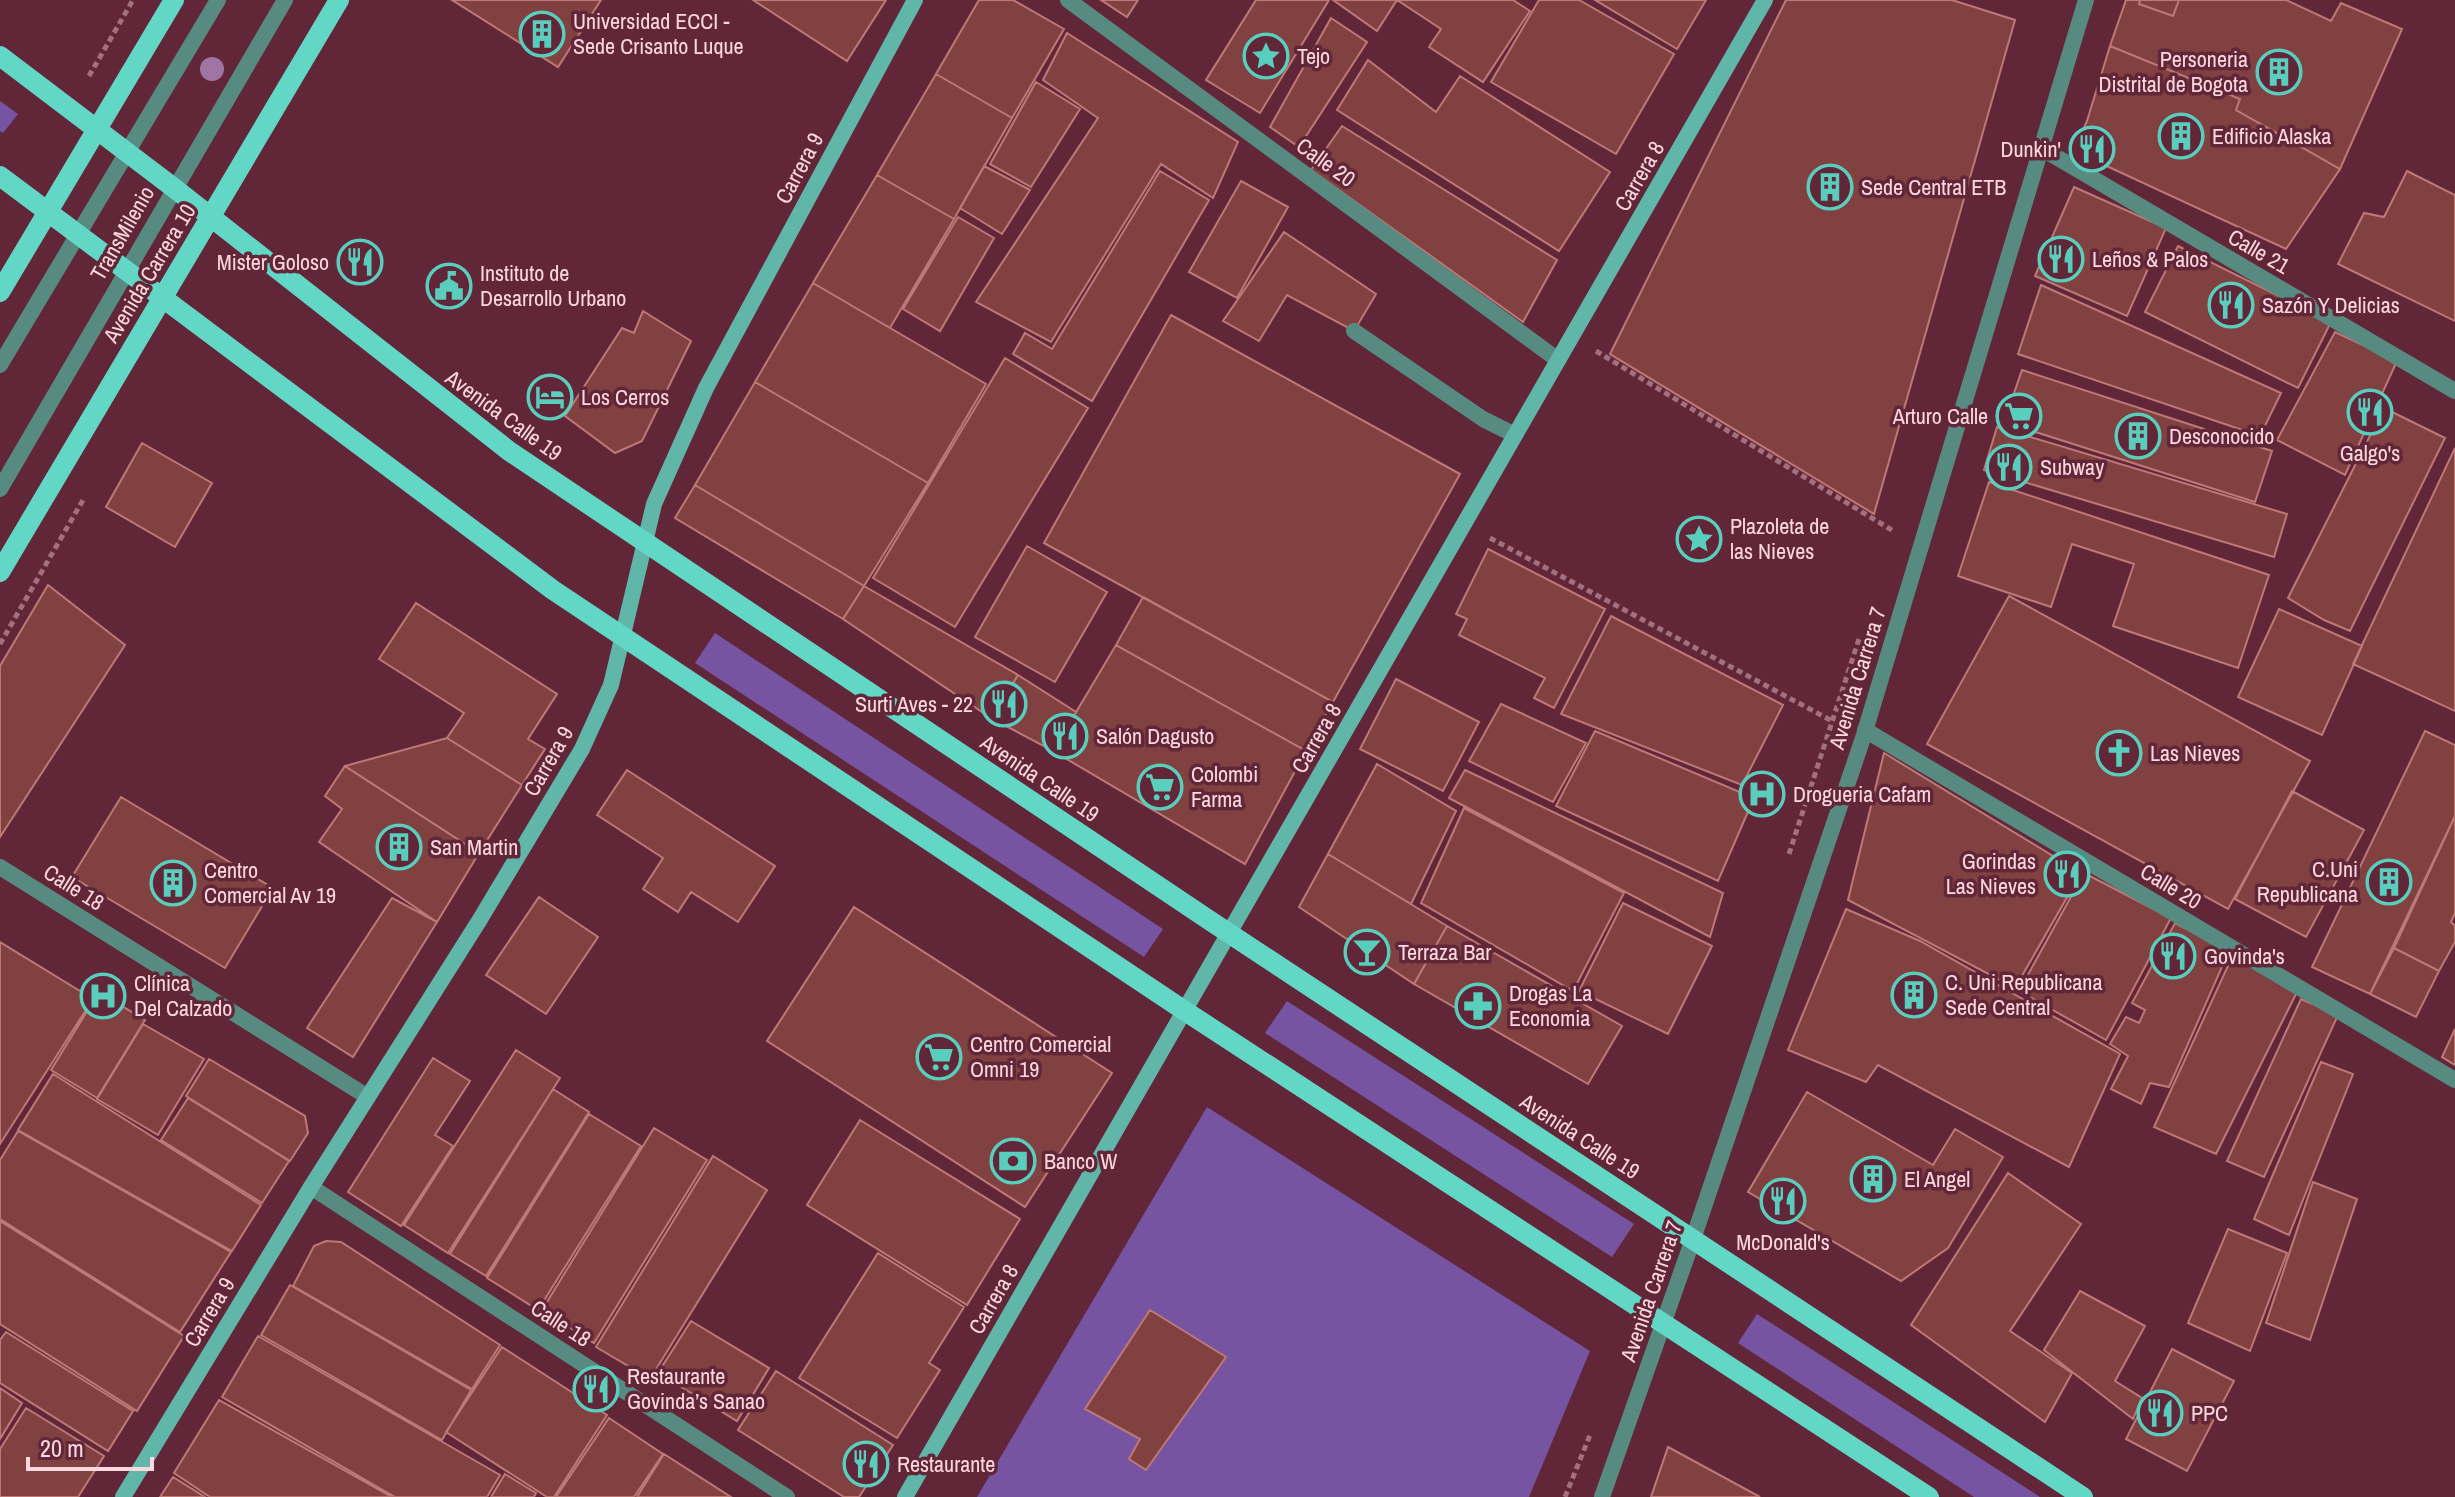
<svg xmlns="http://www.w3.org/2000/svg" width="2455" height="1497" font-family="'Archivo Narrow',sans-serif">
  <style>
    .green { fill: #7654a2 }
    .building { fill: #804140; stroke: #be7976; stroke-width: 2 }
    .lines { fill: none; stroke-linecap: round; stroke-linejoin: round }
    .path { stroke: #a2707f; stroke-width: 5; stroke-dasharray: 6 4; stroke-linecap: butt }
    .lane { stroke: #578b82; stroke-width: 16 }
    .street { stroke: #578b82; stroke-width: 16 }
    .secondary { stroke: #60b6a9; stroke-width: 16 }
    .primary { stroke: #63d7c6; stroke-width: 20 }
    .tree { fill: #9f76a3 }
    .labels { text-anchor: middle; stroke-width: 7; stroke-linejoin: round; paint-order: stroke }
    .poi-label { font-size: 22px; fill: #fed8e1; stroke: #612739; text-anchor: start }
    .street-label { font-size: 22px; fill: #fed8e1; stroke: #612739 }
  </style>
  <rect width="100%" height="100%" fill="#612739"/>
  <path class="green" d="M0 101 18 114 3 133 0 131Z
    M715 633 1163 929 1144 957 695 663Z
    M1287 1001 1634 1224 1612 1257 1265 1033Z
    M1207 1107 1590 1351 1529 1497H977Z
    M1757 1314 2040 1497H1974L1738 1343Z"/>
  <path class="building" d="M452 0H601L558 67Z
    M753 0H886L847 61Z
    M979 0H1013L1064 29 1012 118 936 74Z
    M1101 0H1138L1127 17Z
    M1256 0H1329L1260 113 1206 80Z
    M1333 0H1513L1530 11 1483 82 1429 47 1441 29 1397 0 1377 31Z
    M1539 0H1579L1674 54 1616 154 1491 82Z
    M1595 0H1706L1677 49Z
    M1786 0H1952L2015 20 1874 514 1610 354Z
    M2126 0H2286L2331 21 2341 3 2402 29 2340 169 2236 110 2240 99 2110 46Z
    M2140 0H2179L2173 16 2139 4Z
    M1331 18 1367 42 1299 147 1270 127Z
    M1067 33 1238 142 1213 198 1161 164 1051 342 976 302 1098 118 1043 80Z
    M2110 46 2240 99 2236 110 2340 169 2286 249 2074 151 2087 121Z
    M1368 60 1436 112 1460 76 1610 172 1559 251 1337 110Z
    M936 74 1012 118 954 219 877 175Z
    M1036 82 1080 109 1031 187 990 164Z
    M1342 126 1557 260 1523 322 1311 170Z
    M984 166 1030 190 1002 234 960 208Z
    M1160 171 1209 200 1092 401 1013 354 1025 333 1052 349Z
    M2407 171 2455 195V321L2338 264 2364 213 2384 217Z
    M877 175 954 219 890 328 813 283Z
    M1241 181 1288 207 1237 298 1189 272Z
    M2074 187 2166 228 2127 316 2035 276Z
    M958 217 994 238 940 331 903 309Z
    M1284 232 1376 294 1354 331 1287 295 1259 341 1223 321Z
    M2178 246 2331 322 2298 388 2145 312Z
    M813 283 986 384 928 483 755 382Z
    M2041 285 2281 393 2260 436 2018 354Z
    M643 311 691 341 642 441 615 453 565 416 622 328 634 333Z
    M1171 315 1460 474 1333 702 1044 543Z
    M2335 332 2397 361 2345 475 2277 440Z
    M1005 358 1088 408 955 627 873 578Z
    M2022 370 2272 451 2255 502 2004 422Z
    M755 382 928 483 864 586 695 485Z
    M2384 408 2445 438 2350 631 2324 620 2288 598Z
    M1997 427 2287 514 2274 557 1984 470Z
    M142 443 212 483 175 547 106 507Z
    M2455 448V711L2353 664Z
    M1989 482 2269 575 2238 668 2113 626 2134 564 2072 544 2051 607 1958 576Z
    M695 485 864 586 843 619 675 518Z
    M1027 546 1107 592 1055 682 975 637Z
    M1488 549 1605 609 1554 708 1534 698 1545 678 1459 635 1467 619 1456 614Z
    M48 585 125 645 0 837V666Z
    M864 586 1018 675 991 718 843 619Z
    M2009 596 2310 761 2228 909 1927 744Z
    M1143 597 1333 702 1306 751 1116 645Z
    M416 603 557 694 528 739 545 749 522 785 447 738 464 713 379 659Z
    M2279 609 2362 646 2322 735 2238 697Z
    M1611 616 1783 705 1742 785 1561 714Z
    M1116 645 1306 751 1245 864 1053 751Z
    M1018 675 1076 712 1053 751 991 718Z
    M1396 679 1479 722 1443 791 1360 749Z
    M1501 704 1586 743 1553 802 1469 761Z
    M1595 731 1754 798 1718 881 1556 806Z
    M2425 731 2455 745V816L2370 994 2312 967Z
    M447 738 522 785 479 853 345 766Z
    M1884 753 2081 873 2015 988 1848 900Z
    M1377 764 1456 811 1411 904 1328 854Z
    M345 766 479 853 437 922 319 842 342 809 325 796Z
    M627 770 775 866 738 922 691 892 678 912 643 889 663 858 597 815Z
    M1465 770 1723 893 1710 937 1449 798Z
    M2292 791 2364 830 2306 937 2235 899Z
    M121 797 273 888 225 968 72 877Z
    M1464 808 1624 893 1573 991 1421 903Z
    M2455 816V913L2451 922 2455 926V942L2439 971 2394 948Z
    M1328 854 1447 926 1414 984 1299 907Z
    M2084 873 2171 918 2106 1040 2019 991Z
    M539 897 598 937 546 1014 486 975Z
    M392 898 437 922 353 1057 307 1028Z
    M1623 903 1712 946 1668 1034 1579 991Z
    M854 907 1112 1073 1025 1207 767 1041Z
    M1846 909 1920 941 2120 1054 2069 1167 1878 1065 1866 1082 1788 1050Z
    M2175 923 2229 951 2169 1087 2150 1083 2141 1104 2111 1089 2128 1056 2110 1044 2126 1017 2139 1023 2145 1010 2132 1003Z
    M1447 926 1622 1026 1588 1084 1414 984Z
    M0 942 93 999 0 1144Z
    M2394 948 2439 971 2416 1017 2370 994Z
    M2232 957 2298 990 2216 1154 2154 1127Z
    M99 992 145 1020 97 1098 51 1070Z
    M2301 999 2338 1015 2264 1177 2227 1161Z
    M143 1024 204 1059 158 1135 97 1099Z
    M2455 1029V1065L2442 1057Z
    M516 1050 560 1078 448 1253 404 1225Z
    M433 1058 470 1081 435 1135 453 1146 401 1226 348 1192Z
    M209 1059 305 1116 308 1133 290 1161 186 1096Z
    M2321 1062 2353 1074 2289 1235 2254 1219Z
    M53 1074 261 1205 232 1251 18 1130Z
    M553 1089 589 1112 486 1276 450 1254Z
    M1807 1092 1933 1165 1955 1129 2003 1157 1948 1248 1901 1281 1748 1192Z
    M188 1098 289 1161 262 1203 161 1140Z
    M589 1114 641 1146 538 1310 487 1278Z
    M860 1120 1020 1219 967 1305 807 1205Z
    M654 1128 707 1160 594 1343 542 1310Z
    M18 1131 231 1252 180 1332 0 1219V1160Z
    M713 1156 767 1190 650 1379 596 1347Z
    M2008 1173 2081 1224 2010 1331 2072 1373 2045 1422 1911 1325Z
    M2313 1182 2357 1199 2310 1340 2266 1323Z
    M0 1221 184 1336 137 1411 0 1324Z
    M2228 1229 2287 1253 2250 1351 2188 1323Z
    M326 1241 341 1242 500 1345 472 1389 293 1286 314 1246Z
    M878 1253 964 1307 929 1363 940 1370 897 1438 799 1378Z
    M290 1285 471 1390 442 1440 261 1335Z
    M2080 1291 2145 1326 2115 1381 2142 1398 2133 1419 2044 1350Z
    M1150 1310 1226 1357 1146 1470 1129 1459 1140 1439 1085 1409Z
    M691 1321 769 1368 737 1421 658 1373Z
    M6 1332 133 1411 108 1451 0 1383V1340Z
    M258 1336 500 1475 487 1497H395L222 1397Z
    M502 1347 607 1415 554 1497H547L446 1432Z
    M2172 1349 2234 1381 2187 1471 2126 1439Z
    M776 1371 893 1445 859 1497H844L738 1430Z
    M0 1388 22 1403 0 1439Z
    M219 1400 392 1497H210L174 1473Z
    M26 1408 104 1456 78 1497H0V1449Z
    M609 1418 663 1454 634 1497H556Z
    M1668 1447 1760 1497H1651Z
    M664 1454 731 1497H637Z
    M505 1474 536 1493 534 1497H491Z
    M173 1477 205 1497H160Z"/>
  <g class="lines">
    <path class="path" d="M89 76 133 0
      M1596 351 1895 532
      M1490 538 1834 722
      M0 644 83 500
      M1789 854 1860 636
      M1565 1497 1590 1435"/>
    <path class="lane" d="M1354 331 1483 419 1515 435
      M0 365 218 0
      M0 489 285 0"/>
    <path class="street" d="M1068 0 1558 360
      M2041 148 2455 391
      M1865 730 2455 1080
      M0 867 368 1097
      M311 1187 787 1497
      M1602 1497 1693 1239 1863 738 2086 0"/>
    <path class="secondary" d="M123 1497 311 1187 479 921 582 749 611 685 654 504 706 388 915 0
      M905 1497 1765 0"/>
    <path class="primary" d="M0 56 174 188 509 451 1212 922 2083 1497
      M0 176 553 590 1185 1011 1929 1497
      M0 292 174 0
      M0 572 339 0"/>
  </g>
  <circle class="tree" cx="212" cy="69" r="12"/>
  <defs>
    <g id="building-ring" transform="scale(2.3)"><circle r="9.5" fill="#612739" stroke="#5acebd" stroke-width="1.5"/><path d="M-4-6H4V6H1V3H-1V6H-4ZM-2.5-4.3h1.7v1.8h-1.7ZM.8-4.3h1.7v1.8H.8ZM-2.5-1h1.7V.8h-1.7ZM.8-1h1.7V.8H.8Z" fill="#5acebd"/></g>
    <g id="sight-ring" transform="scale(2.3)"><circle r="9.5" fill="#612739" stroke="#5acebd" stroke-width="1.5"/><path d="M0-6L1.8-2.2L6-1.7L2.9 1.2L3.7 5.4L0 3.3L-3.7 5.4L-2.9 1.2L-6-1.7L-1.8-2.2Z" fill="#5acebd"/></g>
    <g id="restaurant-ring" transform="scale(2.3)"><circle r="9.5" fill="#612739" stroke="#5acebd" stroke-width="1.5"/><path d="M-5-6h1v4h1v-4h1v4h1v-4h1v5L-1.5 .5V6h-2V.5L-5-1ZM5-6V6H3V1.5H1.5Q1.5-4 5-6Z" fill="#5acebd"/></g>
    <g id="civic-ring" transform="scale(2.3)"><circle r="9.5" fill="#612739" stroke="#5acebd" stroke-width="1.5"/><path d="M-.6-6.5H3V-4.5H.6V-3L4-1V1h2V6H-6V1h2V-1L-.6-3ZM-1.2 2.5V6h2.4V2.5Z" fill="#5acebd"/></g>
    <g id="hotel-ring" transform="scale(2.3)"><circle r="9.5" fill="#612739" stroke="#5acebd" stroke-width="1.5"/><path d="M-6-4.5h1.5V1H6V5H4.5V3h-9V5H-6ZM-4 0a1.8 1.8 0 1 1 3.6 0ZM.5 0V-2.5h3Q6-2.5 6 0Z" fill="#5acebd"/></g>
    <g id="supermarket-ring" transform="scale(2.3)"><circle r="9.5" fill="#612739" stroke="#5acebd" stroke-width="1.5"/><path d="M-6-5.5h2.5l.6 2H6L4.5 2H-2.5L-4.4-4H-6ZM-1.5 3.2a1.3 1.3 0 1 0 .1 0ZM3 3.2a1.3 1.3 0 1 0 .1 0Z" fill="#5acebd"/></g>
    <g id="church-ring" transform="scale(2.3)"><circle r="9.5" fill="#612739" stroke="#5acebd" stroke-width="1.5"/><path d="M-1.2-6h2.4v3.5h3.3v2.4h-3.3V6h-2.4V-.1h-3.3v-2.4h3.3Z" fill="#5acebd"/></g>
    <g id="hospital-ring" transform="scale(2.3)"><circle r="9.5" fill="#612739" stroke="#5acebd" stroke-width="1.5"/><path d="M-5-5h3v3.5h4V-5h3V5h-3V1.5h-4V5h-3Z" fill="#5acebd"/></g>
    <g id="bar-ring" transform="scale(2.3)"><circle r="9.5" fill="#612739" stroke="#5acebd" stroke-width="1.5"/><path d="M-6-5H6L.8 .8V4.5H3.5V6h-7V4.5H-.8V.8Z" fill="#5acebd"/></g>
    <g id="pharmacy-ring" transform="scale(2.3)"><circle r="9.5" fill="#612739" stroke="#5acebd" stroke-width="1.5"/><path d="M-2-6h4v4h4v4h-4v4h-4v-4h-4v-4h4Z" fill="#5acebd"/></g>
    <g id="bank-ring" transform="scale(2.3)"><circle r="9.5" fill="#612739" stroke="#5acebd" stroke-width="1.5"/><path d="M-6-4H6V4H-6ZM0-2.3a2.3 2.3 0 1 0 0 4.6a2.3 2.3 0 1 0 0-4.6Z" fill="#5acebd"/></g>
  </defs>
  <g fill-rule="evenodd">
    <use href="#building-ring" x="542" y="34"/>
    <use href="#sight-ring" x="1266" y="56"/>
    <use href="#building-ring" x="2279" y="72"/>
    <use href="#building-ring" x="2181" y="136"/>
    <use href="#restaurant-ring" x="2092" y="149"/>
    <use href="#building-ring" x="1830" y="187"/>
    <use href="#restaurant-ring" x="2061" y="259"/>
    <use href="#restaurant-ring" x="360" y="262"/>
    <use href="#civic-ring" x="449" y="286"/>
    <use href="#restaurant-ring" x="2231" y="305"/>
    <use href="#hotel-ring" x="550" y="397"/>
    <use href="#restaurant-ring" x="2370" y="412"/>
    <use href="#supermarket-ring" x="2019" y="416"/>
    <use href="#building-ring" x="2138" y="436"/>
    <use href="#restaurant-ring" x="2009" y="467"/>
    <use href="#sight-ring" x="1699" y="539"/>
    <use href="#restaurant-ring" x="1004" y="704"/>
    <use href="#restaurant-ring" x="1065" y="736"/>
    <use href="#church-ring" x="2119" y="753"/>
    <use href="#supermarket-ring" x="1160" y="787"/>
    <use href="#hospital-ring" x="1762" y="794"/>
    <use href="#building-ring" x="399" y="847"/>
    <use href="#restaurant-ring" x="2067" y="874"/>
    <use href="#building-ring" x="2389" y="882"/>
    <use href="#building-ring" x="173" y="883"/>
    <use href="#bar-ring" x="1367" y="952"/>
    <use href="#restaurant-ring" x="2173" y="956"/>
    <use href="#building-ring" x="1914" y="995"/>
    <use href="#hospital-ring" x="103" y="996"/>
    <use href="#pharmacy-ring" x="1478" y="1006"/>
    <use href="#supermarket-ring" x="939" y="1057"/>
    <use href="#bank-ring" x="1013" y="1161"/>
    <use href="#building-ring" x="1873" y="1179"/>
    <use href="#restaurant-ring" x="1783" y="1201"/>
    <use href="#restaurant-ring" x="596" y="1389"/>
    <use href="#restaurant-ring" x="2160" y="1413"/>
    <use href="#restaurant-ring" x="866" y="1464"/>
  </g>
  <g class="labels">
    <g class="poi-label">
      <text x="573" y="29">Universidad ECCI -<tspan x="573" dy="25">Sede Crisanto Luque</tspan></text>
      <text x="1297" y="64">Tejo</text>
      <text x="2248" y="67" text-anchor="end">Personeria<tspan x="2248" dy="25">Distrital de Bogota</tspan></text>
      <text x="2212" y="144">Edificio Alaska</text>
      <text x="2061" y="157" text-anchor="end">Dunkin'</text>
      <text x="1861" y="195">Sede Central ETB</text>
      <text x="2092" y="267">Leños &amp; Palos</text>
      <text x="329" y="270" text-anchor="end">Mister Goloso</text>
      <text x="480" y="281">Instituto de<tspan x="480" dy="25">Desarrollo Urbano</tspan></text>
      <text x="2262" y="313">Sazón Y Delicias</text>
      <text x="581" y="405">Los Cerros</text>
      <text x="1988" y="424" text-anchor="end">Arturo Calle</text>
      <text x="2169" y="444">Desconocido</text>
      <text x="2370" y="461" text-anchor="middle">Galgo's</text>
      <text x="2040" y="475">Subway</text>
      <text x="1730" y="534">Plazoleta de<tspan x="1730" dy="25">las Nieves</tspan></text>
      <text x="973" y="712" text-anchor="end">Surti Aves - 22</text>
      <text x="1096" y="744">Salón Dagusto</text>
      <text x="2150" y="761">Las Nieves</text>
      <text x="1191" y="782">Colombi<tspan x="1191" dy="25">Farma</tspan></text>
      <text x="1793" y="802">Drogueria Cafam</text>
      <text x="430" y="855">San Martin</text>
      <text x="2036" y="869" text-anchor="end">Gorindas<tspan x="2036" dy="25">Las Nieves</tspan></text>
      <text x="2358" y="877" text-anchor="end">C.Uni<tspan x="2358" dy="25">Republicana</tspan></text>
      <text x="204" y="878">Centro<tspan x="204" dy="25">Comercial Av 19</tspan></text>
      <text x="1398" y="960">Terraza Bar</text>
      <text x="2204" y="964">Govinda's</text>
      <text x="1945" y="990">C. Uni Republicana<tspan x="1945" dy="25">Sede Central</tspan></text>
      <text x="134" y="991">Clínica<tspan x="134" dy="25">Del Calzado</tspan></text>
      <text x="1509" y="1001">Drogas La<tspan x="1509" dy="25">Economia</tspan></text>
      <text x="970" y="1052">Centro Comercial<tspan x="970" dy="25">Omni 19</tspan></text>
      <text x="1044" y="1169">Banco W</text>
      <text x="1904" y="1187">El Angel</text>
      <text x="1783" y="1250" text-anchor="middle">McDonald's</text>
      <text x="627" y="1384">Restaurante<tspan x="627" dy="25">Govinda’s Sanao</tspan></text>
      <text x="2191" y="1421">PPC</text>
      <text x="897" y="1472">Restaurante</text>
    </g>
    <g class="street-label">
      <text transform="translate(1326 162) rotate(36)" y="8">Calle 20</text>
      <text transform="translate(799 168) rotate(-62)" y="8">Carrera 9</text>
      <text transform="translate(1639 176) rotate(-60)" y="8">Carrera 8</text>
      <text transform="translate(122 233) rotate(-60)" y="8">TransMilenio</text>
      <text transform="translate(2259 251) rotate(30)" y="8">Calle 21</text>
      <text transform="translate(149 273) rotate(-59)" y="8">Avenida Carrera 10</text>
      <text transform="translate(504 415) rotate(36)" y="8">Avenida Calle 19</text>
      <text transform="translate(1857 678) rotate(-73)" y="8">Avenida Carrera 7</text>
      <text transform="translate(1316 738) rotate(-60)" y="8">Carrera 8</text>
      <text transform="translate(548 761) rotate(-60)" y="8">Carrera 9</text>
      <text transform="translate(1040 778) rotate(34)" y="8">Avenida Calle 19</text>
      <text transform="translate(2171 886) rotate(31)" y="8">Calle 20</text>
      <text transform="translate(74 887) rotate(32)" y="8">Calle 18</text>
      <text transform="translate(1580 1136) rotate(33)" y="8">Avenida Calle 19</text>
      <text transform="translate(1651 1291) rotate(-71)" y="8">Avenida Carrera 7</text>
      <text transform="translate(993 1299) rotate(-60)" y="8">Carrera 8</text>
      <text transform="translate(209 1312) rotate(-59)" y="8">Carrera 9</text>
      <text transform="translate(561 1323) rotate(33)" y="8">Calle 18</text>
    </g>
  </g>
  <path d="M28 1457v12h124v-12" fill="none" stroke="#fed8e1" stroke-width="4"/>
  <text x="40" y="1457" font-size="24" fill="#fed8e1" stroke="#612739" stroke-width="6" paint-order="stroke">20 m</text>
</svg>
